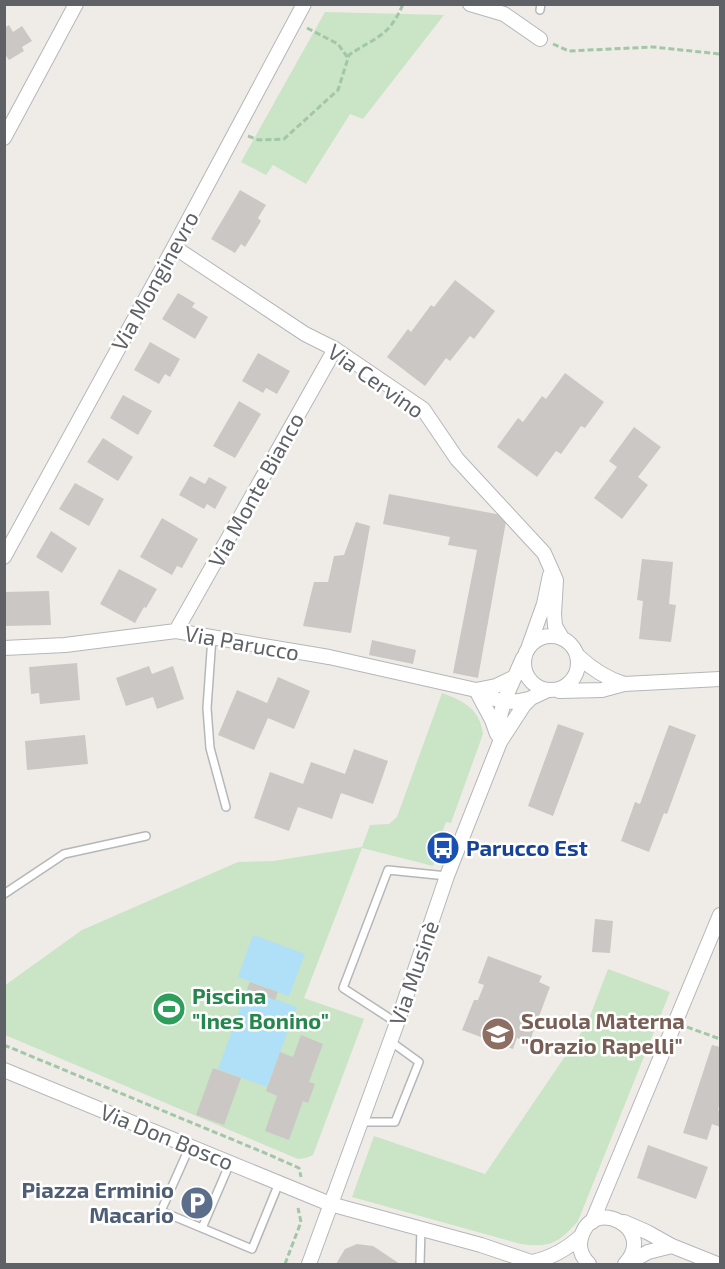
<svg xmlns="http://www.w3.org/2000/svg" width="725" height="1269" font-family="'Exo 2',sans-serif">
  <style>
    .green { fill: #cae4c6 }
    .water { fill: #afe0f7 }
    .building { fill: #cbc7c4 }
    .lines { fill: none; stroke-linecap: round; stroke-linejoin: round }
    .service-casing { stroke: #b4b7ba; stroke-width: 10 }
    .minor-casing { stroke: #b4b7ba; stroke-width: 16 }
    .path { stroke: #a1c7a7; stroke-width: 3; stroke-dasharray: 6 3; stroke-linecap: butt }
    .service { stroke: #fff; stroke-width: 7 }
    .minor { stroke: #fff; stroke-width: 14 }
    .labels { text-anchor: middle; stroke-width: 5; stroke-linejoin: round; paint-order: stroke }
    .street-label { font-size: 22px; fill: #5e6266; stroke: #fff }
    .transit-label { font-size: 22px; font-weight: bold; fill: #164399; stroke: #fff; text-anchor: start }
    .leisure-label { font-size: 22px; font-weight: bold; fill: #27864d; stroke: #fff; text-anchor: start }
    .education-label { font-size: 22px; font-weight: bold; fill: #785e54; stroke: #fff; text-anchor: start }
    .service-label { font-size: 22px; font-weight: bold; fill: #4e5e75; stroke: #fff; text-anchor: end }
  </style>
  <rect width="100%" height="100%" fill="#efece7"/>
  <path class="green" d="M325 12 444 15 363 119 350 114 306 184 273 165 266 175 241 162Z
    M442 693C464 701 480 709 483 734L451 823 446 822 435 851 438 852 433 866 362 848 304 998 364 1019 313 1155 306 1158 298 1159 5 1035 4 986 82 930 238 862 273 861 362 847 370 825 389 824 397 817Z
    M608 969 670 992 578 1221C559 1243 550 1248 521 1244L352 1197 374 1136 485 1174 587 1024Z"/>
  <path class="water" d="M253 935 305 954 289 996 238 977Z
    M247 989 297 1007 267 1087 218 1069Z"/>
  <path class="building" d="M9 25 13 32 22 26 32 41 22 47 24 51 9 60 4 53V28Z
    M240 190 266 205 258 218 261 221 245 247 241 244 235 253 211 239Z
    M455 280 495 311 474 339 470 336 450 361 446 358 425 386 387 357 408 329 411 332 431 305 434 307Z
    M178 293 195 303 192 307 208 317 195 339 162 319Z
    M150 342 180 359 170 377 165 374 159 384 134 370Z
    M258 353 290 371 277 394 266 388 263 393 242 381Z
    M565 373 604 402 585 428 581 426 561 454 556 451 537 477 497 447 518 418 523 422 542 396 546 399Z
    M123 395 152 411 138 435 110 418Z
    M239 401 261 414 235 458 213 446Z
    M634 427 661 447 638 477 648 485 622 519 594 498 617 467 609 461Z
    M103 438 133 457 118 481 87 462Z
    M190 476 205 484 209 477 227 487 215 509 207 504 204 509 179 495Z
    M75 483 104 499 89 526 59 509Z
    M389 494 507 516 478 678 453 673 477 550 448 545 450 537 383 524Z
    M162 518 198 539 182 568 177 566 172 575 140 557Z
    M356 522 370 526 351 633 303 626 314 582H328L334 556 344 555Z
    M51 531 77 548 62 573 36 557Z
    M642 559 673 562 669 604 676 605 671 642 639 639 643 601 637 600Z
    M119 569 157 589 146 608 144 607 135 623 100 604Z
    M49 591 51 625 4 626V592Z
    M372 640 416 650 413 664 369 655Z
    M77 663 80 700 40 704 39 693 31 694 29 667Z
    M149 666 152 674 173 666 184 699 157 709 153 697 126 706 116 678Z
    M278 677 310 691 294 729 268 718 254 750 218 735 237 690 267 703Z
    M558 724 584 733 553 816 528 806Z
    M669 725 696 735 667 814 664 813 649 852 621 841 635 802 640 804Z
    M85 735 88 764 27 770 25 741Z
    M354 749 388 761 373 804 341 793 332 819 298 807 289 831 254 818 270 772 303 784 311 762 345 774Z
    M595 919 613 921 610 953 592 952Z
    M488 956 542 976 539 982 550 987 529 1043 517 1038 513 1049 462 1030 474 1000H478L484 985 478 983Z
    M250 982 278 992 275 1000 247 989Z
    M301 1035 323 1044 309 1082 315 1084 308 1103 303 1101 289 1140 265 1131 277 1096 266 1091 280 1052 293 1057Z
    M712 1045 720 1047V1103L718 1110 720 1111V1127L712 1124 707 1140 683 1133Z
    M213 1068 241 1078 224 1125 196 1115Z
    M648 1145 708 1167 696 1199 637 1178Z
    M357 1244 373 1246 400 1264H336L345 1249Z"/>
  <g class="lines">
    <g class="service-casing">
      <path id="service" d="M540 10 541 4
        M212 637 207 708 210 748 226 807
        M4 894 64 854 146 836
        M397 1023 343 988 388 870 447 876
        M361 1122H395L419 1062 390 1041
        M190 1146 161 1211 252 1249 279 1183
        M202 1228 230 1163
        M420 1264 421 1229"/>
    </g>
    <g class="minor-casing">
      <path id="minor" d="M470 4 504 14 540 39
        M4 138 76 4
        M174 247 305 334 335 349 423 409 457 459 544 553 556 580 554 614 555 626 562 638
        M4 557 174 247 304 4
        M176 631 335 349
        M524 663a27 27 0 1 1 54 0a27 27 0 1 1-54 0Z
        M529 646 544 604 550 575
        M4 648 65 645 176 631 329 657 476 690C495 701 508 705 529 699
        M578 656C592 669 605 678 624 684
        M476 690 492 720 497 734
        M476 690 496 686 515 677
        M559 691 602 690 624 684 720 679
        M500 742V717L504 701 523 658
        M4 1070 330 1204 481 1245 537 1264
        M592 1222 720 915
        M624 1222 647 1232 672 1246 717 1264
        M532 1262C551 1258 567 1249 581 1236
        M309 1264 397 1023 447 876 500 742 524 705 531 698 548 690
        M589 1264C582 1257 578 1248 581 1238 591 1195 658 1228 625 1264
        M627 1264 648 1252 672 1246"/>
    </g>
    <path class="path" d="M307 28 338 44 348 58
      M553 44 569 51 653 47 720 54
      M248 136 259 140 284 139 338 90 349 55C377 36 389 37 403 4
      M687 1027 720 1039
      M4 1045 265 1153 299 1168 301 1177
      M285 1264 301 1222 298 1208"/>
    <use href="#service" class="service"/>
    <use href="#minor" class="minor"/>
  </g>
  <defs>
    <g id="bus-disc" transform="scale(1.725)"><circle r="9.5" fill="#1a4fb4" stroke="#fff"/><path d="M-5-6H5V4H4V6H2V4H-2V6H-4V4H-5ZM-3.5-4V0h7V-4ZM-3.5 1.2v1.5H-2V1.2ZM2 1.2v1.5H3.5V1.2Z" fill="#fff"/></g>
    <g id="stadium-disc" transform="scale(1.725)"><circle r="9.5" fill="#2e9e5b" stroke="#fff"/><path d="M0-5a6.5 5 0 1 0 0 10a6.5 5 0 1 0 0-10ZM-3.5-1.8h7v3.6h-7Z" fill="#fff"/></g>
    <g id="school-disc" transform="scale(1.725)"><circle r="9.5" fill="#8d6e63" stroke="#fff"/><path d="M0-5L7-2L0 1L-7-2ZM-4 1L0 2.5L4 1V4Q0 6-4 4Z" fill="#fff"/></g>
    <g id="parking-disc" transform="scale(1.725)"><circle r="9.5" fill="#5c6f8a" stroke="#fff"/><path d="M-3.5-5.5H1a3.5 3.5 0 0 1 0 7H-1V5.5H-3.5ZM-1-3.4V-.6H.8a1.4 1.4 0 0 0 0-2.8Z" fill="#fff"/></g>
  </defs>
  <g fill-rule="evenodd">
    <use href="#bus-disc" x="443" y="848"/>
    <use href="#stadium-disc" x="169" y="1009"/>
    <use href="#school-disc" x="498" y="1034"/>
    <use href="#parking-disc" x="197" y="1203"/>
  </g>
  <g class="labels">
    <g class="street-label">
      <text transform="translate(155 281) rotate(-61)" y="8">Via Monginevro</text>
      <text transform="translate(376 381) rotate(35)" y="8">Via Cervino</text>
      <text transform="translate(256 490) rotate(-61)" y="8">Via Monte Bianco</text>
      <text transform="translate(242 643) rotate(10)" y="8">Via Parucco</text>
      <text transform="translate(414 973) rotate(-71)" y="8">Via Musinè</text>
      <text transform="translate(167 1137) rotate(22)" y="8">Via Don Bosco</text>
    </g>
    <g class="transit-label">
      <text x="466" y="856">Parucco Est</text>
    </g>
    <g class="leisure-label">
      <text x="192" y="1004">Piscina<tspan x="192" dy="25">"Ines Bonino"</tspan></text>
    </g>
    <g class="education-label">
      <text x="521" y="1029">Scuola Materna<tspan x="521" dy="25">"Orazio Rapelli"</tspan></text>
    </g>
    <g class="service-label">
      <text x="174" y="1198">Piazza Erminio<tspan x="174" dy="25">Macario</tspan></text>
    </g>
  </g>
  <rect width="725" height="1269" fill="none" stroke="#5e6266" stroke-width="12"/>
</svg>
